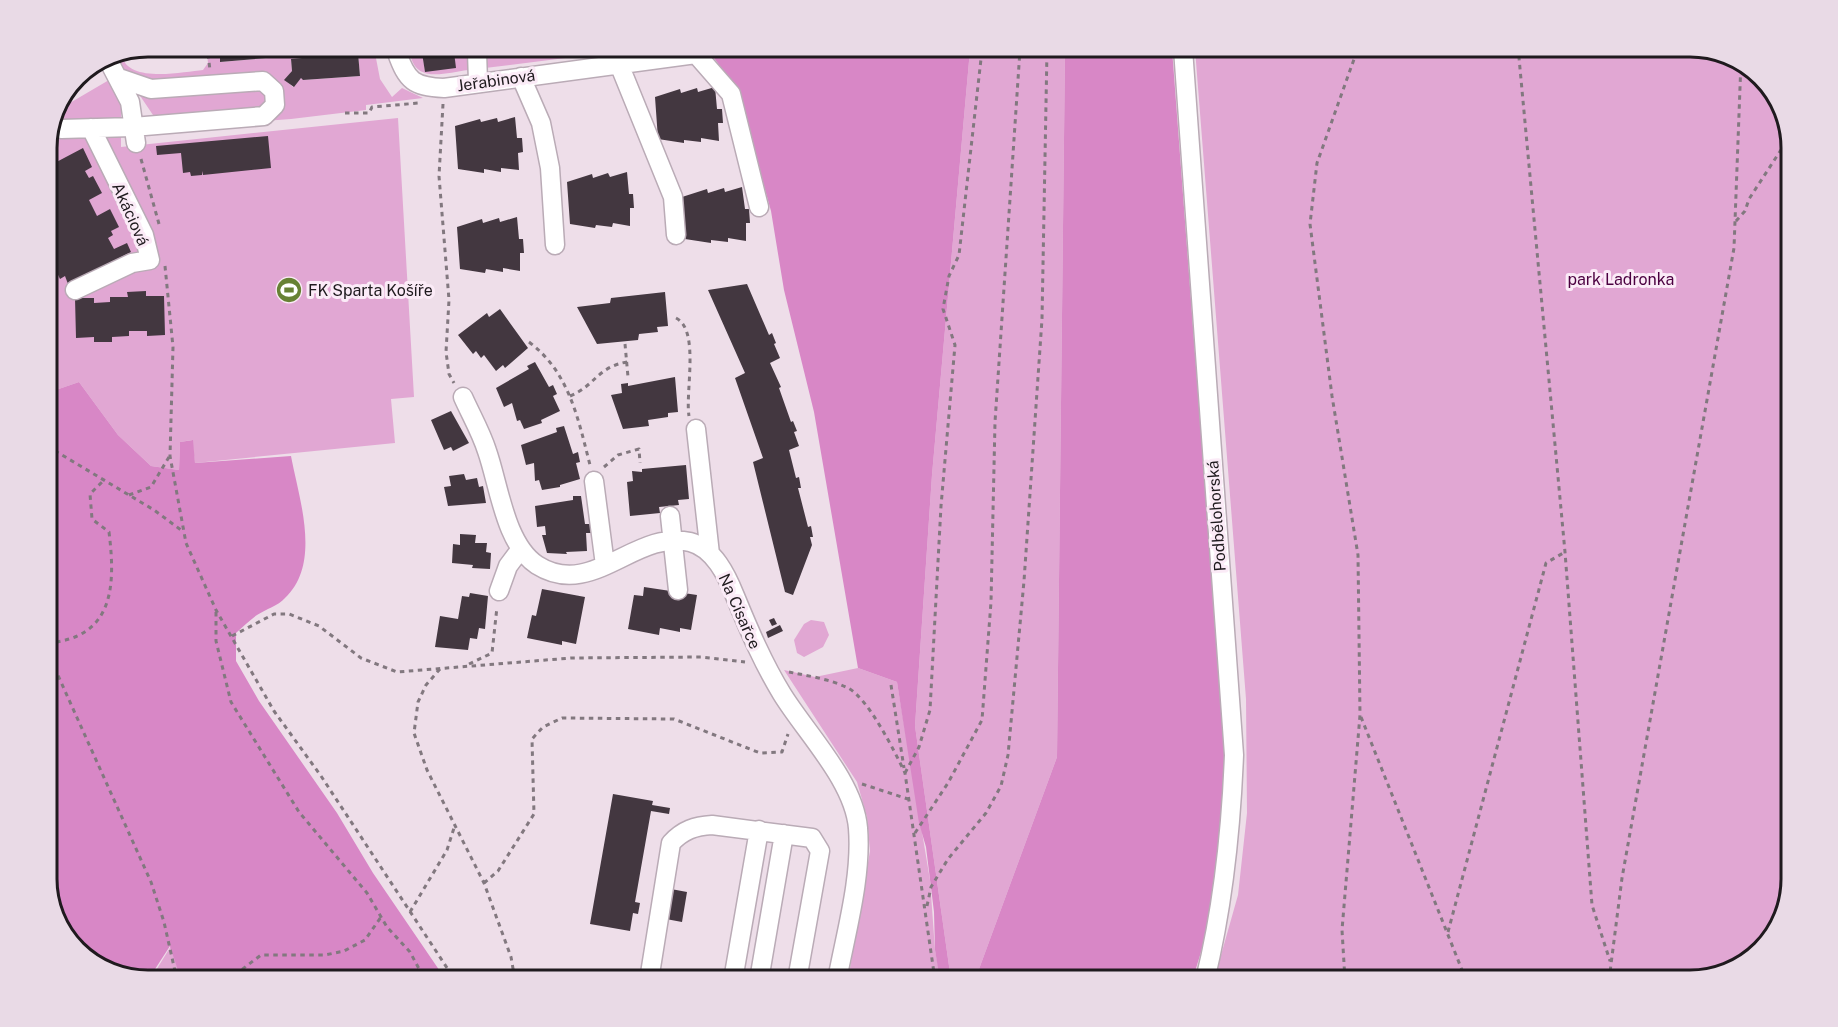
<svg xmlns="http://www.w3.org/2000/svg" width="1838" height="1027" font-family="'Public Sans',sans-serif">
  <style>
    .green { fill: #e1a7d3 }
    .forest { fill: #d887c6 }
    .building { fill: #433740 }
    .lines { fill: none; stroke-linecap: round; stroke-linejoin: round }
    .minor-casing { stroke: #baabb6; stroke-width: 21 }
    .path { stroke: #82787f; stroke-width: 3; stroke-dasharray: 4.5 4.5; stroke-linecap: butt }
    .minor { stroke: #fff; stroke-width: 18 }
    .labels { text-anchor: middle; stroke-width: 6; stroke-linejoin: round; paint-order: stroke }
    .street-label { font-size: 16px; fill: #1f1a1e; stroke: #fbebf7 }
    .park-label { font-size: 16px; fill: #4b0040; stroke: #fbebf7 }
    .poi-label { font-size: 16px; fill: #1f1a1e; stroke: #fbebf7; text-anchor: start }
    .rim { fill: none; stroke: #1f1a1e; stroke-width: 3 }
  </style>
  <rect width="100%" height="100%" fill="#eedee9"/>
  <path class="green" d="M1690 47 1740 60 1778 97 1791 142V879L1778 929 1741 967 1690 980H1214L1238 895 1247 813 1246 699 1195 49Z
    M970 50H1065L1057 757 975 980H951L915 726 932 475Z
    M454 52H467L468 70C445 73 415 84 410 53H422L425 71Z
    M487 52H512L513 58 582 52 581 56 485 68Z
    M358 53H375L380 79 392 97 402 88 423 98 366 105V110L291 119 126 131 131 118 153 115 120 66 117 58 122 54C125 84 183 72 203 70L208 63 207 54H220L221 62 302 55V58L291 59 292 71 285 80 293 87 301 78 304 80 360 76Z
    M109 80 121 98V147L398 118 414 397 391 399 395 443 195 463 192 440 180 442 179 470 151 466 118 435 79 382 47 393V142L63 107Z
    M811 620 824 622 829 635 823 647 804 657 797 653 794 640 804 624Z
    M858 668 897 682 930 880 935 950 941 980H848L870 851 867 817 857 782 784 670 815 677Z
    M171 946 181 980H150Z"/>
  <path class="forest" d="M1172 49 1225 750C1222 827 1219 907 1192 980H975L1057 757 1065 50Z
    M970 50 932 475 915 726 951 980H940L935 950 934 912 926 847 919 823 897 682 858 668 814 412 784 290 771 211 737 90 709 51Z
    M79 382 118 435 151 466 179 470 180 442 193 440 195 463 291 456C299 499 322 563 285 598 278 606 266 609 257 615 250 620 243 627 236 633V661L259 701 337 813 373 873 446 980H181L170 946 148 980 98 967 63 935 47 885V393Z"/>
  <path class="building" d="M454 52 456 68 425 72 422 53Z
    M512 52H546L547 53 512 58Z
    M358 53 360 76 303 80 301 78 294 87 284 80 292 71 291 59 302 58V55L220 62V54Z
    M715 87 717 109H722L723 123H718L719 141 701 138V142L684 140V143L658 139 655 97 680 89 681 93 697 88 698 92Z
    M515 117 517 138H522L523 152 518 153 519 170 501 168V172L484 169V173L458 169 455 126 480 119 481 122 497 118 498 122Z
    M268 136 271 168 203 175 202 171V175L191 176 190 172 183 173 181 153 157 155 156 146Z
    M83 148 92 167 85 171 89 178 93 176 102 193 89 200 97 216 110 209 119 227 111 231 113 235 108 238 114 249 127 243 131 252 68 284 65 276 60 279 50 258 55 256 47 244V176L51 174 47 167Z
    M627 172 629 194H633L634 208H630V226L613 223 612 227 596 225 595 228 570 224 567 182 592 174 593 178 608 173 610 177Z
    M742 187 745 209H749L750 223H746V241L728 238V242L711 240V243L685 239 682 197 707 189 708 193 724 188 725 192Z
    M517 217 519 239H523L524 253H520V271L503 268V272L486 269 485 273 460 269 457 227 482 219 483 223 499 218 500 222Z
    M747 284 769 335 772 333 776 343 774 344 780 358 770 363 781 387 779 388 791 422 793 421 797 431 794 432 799 446 789 450 796 478 799 477 801 488H798L808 527 811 526 813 537H810L812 545 793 595 785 592 753 462 763 458 735 378 745 373 708 290Z
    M146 291V296H164L165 335 147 336V331H129V336L112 337V342H94V337L76 338 75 298H94V303L110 302V297H128L127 292Z
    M665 292 668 326 657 327 658 332 639 334 638 340 597 344 577 307 610 303 611 298Z
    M500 309 528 348 505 368 503 365 496 371 484 355 481 358 476 351 473 354 458 335 487 313 489 317Z
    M535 362 549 387 553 385 557 394 553 396 560 411 541 420 542 423 524 429 520 420 517 421 512 403 504 407 496 388 529 369 527 366Z
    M675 377 678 412 668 413V417L648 420 649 426 623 429 611 395 622 393 621 384 628 383V386Z
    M451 411 469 443 453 451 451 447 444 450 431 420Z
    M564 426 573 454 578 452 580 462 576 463 580 479 560 485V487L542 490 539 480 535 481 534 463 526 465 521 445 557 432 556 428Z
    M686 465 689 499 678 500 679 505 659 507 660 513 630 516 627 482 633 481 632 471 642 472V469Z
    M464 474 466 480 477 478 479 487 483 486 486 503 448 506 444 487 451 486 449 476Z
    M573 496H581L585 524H590L591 533H586L587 551 566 552 567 554 547 553 542 535H546L545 526 537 527 535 506 573 500Z
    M460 534 476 535 475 543H487L486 552 491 553 490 569 472 568 473 565 452 563 453 544 460 545Z
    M644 587 697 595 691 630 680 628V632L660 628 659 635 628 629 634 595 643 596Z
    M542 589 585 597 576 644 562 641V645L527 638 532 615 536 616Z
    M470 593 488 596 485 629 479 628 477 639 470 638 468 650 435 647 440 616 458 619 462 596 469 597Z
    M774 618 777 624 772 626 769 620Z
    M780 625 783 631 768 638 766 632Z
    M613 794 653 801 652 805 670 808 669 814 651 811 635 902 640 903 638 914 633 913 630 931 590 924Z
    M671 889 687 892 682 922 666 919Z"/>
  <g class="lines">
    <g class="minor-casing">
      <path id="minor" d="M1183 49 1234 755C1231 831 1223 907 1205 980
        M477 52 478 82
        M397 53C407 81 414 87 444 88L696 54 731 94 759 207
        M106 56 130 102 136 143
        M619 64 673 197 676 235
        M521 77 541 123 550 168 555 245
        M61 129 133 127 264 116 275 105 274 91 263 81 151 89 119 78
        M75 290 132 263 150 260 144 235 91 128
        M463 397C471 415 481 432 487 451 499 485 505 544 537 565 592 600 635 529 690 542 714 548 727 576 735 596 749 630 763 663 782 694 806 733 854 781 858 828 862 877 846 932 837 980
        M696 429 710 554
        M594 481 605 565
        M670 516 678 590
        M499 591 508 566 520 550
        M649 980 671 843C683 830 695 826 712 825L812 838 820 851 797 980
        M733 980 759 830
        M759 980 784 834"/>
    </g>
    <path class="path" d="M1518 47 1565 552 1592 905 1610 961
      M208 54 210 70
      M73 84 94 71
      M443 104 439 176 449 300 446 352 449 374 454 383
      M345 113H369L372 107 419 103
      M141 159 159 224
      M1736 221 1745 211 1749 199 1790 136
      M165 266 173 347 170 456 186 543 216 610 274 711 321 776 455 980
      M676 318C700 330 685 392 689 416
      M529 342C569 372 578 418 590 465
      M625 344 628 377
      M570 396C595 386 597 367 627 362
      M47 446 154 510 181 530
      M604 467 618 455 639 449 640 463
      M129 495 151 487 169 457
      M216 612V641L231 702 299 812 367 893 387 927 410 952 425 980
      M232 636 274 614H289L319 626 361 658 397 672 571 658 701 657 745 662
      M47 643C113 638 116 588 109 532L92 519 90 494 104 480
      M47 651 151 882 164 922 177 980
      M469 664 492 653 497 607
      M440 669 426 685 418 702 414 733 427 770 484 883 511 957 515 980
      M789 672C808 676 830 679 848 688 868 698 895 752 905 773L935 980
      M891 685 904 768
      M1361 717 1466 980
      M905 773 919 747 930 710 941 506 955 345 943 309 949 276 959 255 982 50
      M862 784 908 799
      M915 833 948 783 982 720 991 602 995 422 1020 50
      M484 883 498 871 534 814 532 739 543 727 562 718 674 719 760 753 782 752 788 734
      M927 906 931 887 948 859 986 813 1001 786 1008 755 1024 581 1042 319 1047 50
      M410 912 447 850 454 828
      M1448 932 1546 563 1565 552
      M218 980 232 977 261 955H325L344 951 365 940 381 917
      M1345 980 1342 930 1360 715 1358 555 1332 396 1310 224 1317 163 1358 48
      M1609 980 1622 878 1734 248 1741 61"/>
    <use href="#minor" class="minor"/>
  </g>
  <defs>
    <g id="stadium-disc" transform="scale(1.35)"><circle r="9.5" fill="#678134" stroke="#fbebf7"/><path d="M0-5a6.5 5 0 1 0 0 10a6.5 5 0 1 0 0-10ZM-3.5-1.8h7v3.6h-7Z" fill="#fff"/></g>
  </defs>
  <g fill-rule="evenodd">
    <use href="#stadium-disc" x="289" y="290"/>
  </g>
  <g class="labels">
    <g class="street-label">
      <text transform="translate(496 80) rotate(-8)" y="6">Jeřabinová</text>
      <text transform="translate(131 214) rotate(66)" y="6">Akáciová</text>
      <text transform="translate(1216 516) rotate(-94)" y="6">Podbělohorská</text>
      <text transform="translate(740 611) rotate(66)" y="6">Na Císařce</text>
    </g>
    <g class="park-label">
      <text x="1621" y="285">park Ladronka</text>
    </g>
    <g class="poi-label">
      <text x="308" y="296">FK Sparta Košíře</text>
    </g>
  </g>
  <path d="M0 0H1838V1027H0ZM148 57H1690A91 91 0 0 1 1781 148V879A91 91 0 0 1 1690 970H148A91 91 0 0 1 57 879V148A91 91 0 0 1 148 57Z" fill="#e9dae6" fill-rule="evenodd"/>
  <path class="rim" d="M148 57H1690A91 91 0 0 1 1781 148V879A91 91 0 0 1 1690 970H148A91 91 0 0 1 57 879V148A91 91 0 0 1 148 57Z"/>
</svg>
